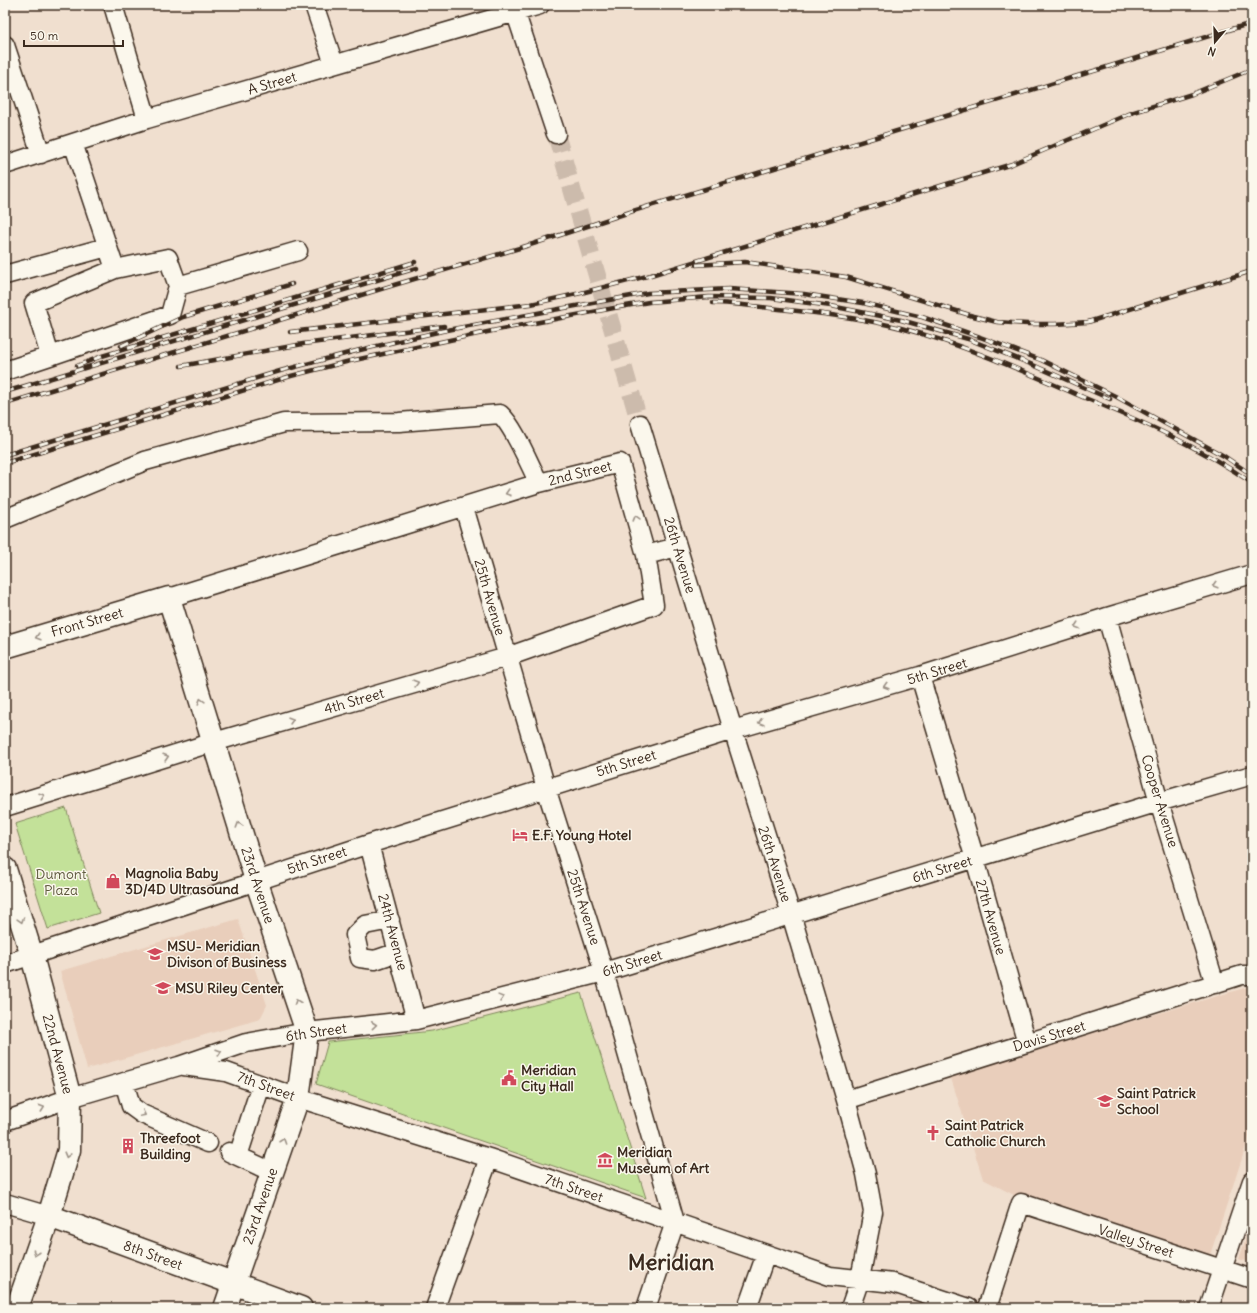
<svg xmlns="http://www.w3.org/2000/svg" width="1257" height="1313" font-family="Delius,sans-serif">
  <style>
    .built { fill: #e9cebb }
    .green { fill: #c3e199; stroke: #7f865c }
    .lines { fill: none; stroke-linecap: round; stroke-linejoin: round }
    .minor-tunnel { stroke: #ccbbac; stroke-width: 18; stroke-dasharray: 18 9; stroke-linecap: butt }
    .minor-casing { stroke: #3b2a1e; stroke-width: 21 }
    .major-casing { stroke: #3b2a1e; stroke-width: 25 }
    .minor { stroke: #fbf7ec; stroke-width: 18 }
    .major { stroke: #fbf7ec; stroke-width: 22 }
    .rail-casing { stroke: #3b2a1e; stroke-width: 4.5 }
    .rail { stroke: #fbf7ec; stroke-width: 3; stroke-dasharray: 9; stroke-linecap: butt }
    .oneway { stroke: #9b9085 }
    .labels { text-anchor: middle; stroke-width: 3; stroke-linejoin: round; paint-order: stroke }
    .street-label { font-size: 14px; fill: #3b2a1e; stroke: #fbf7ec }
    .poi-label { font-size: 14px; font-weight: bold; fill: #3b2a1e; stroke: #fbf7ec; text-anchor: start }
    .park-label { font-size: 14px; fill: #5d583d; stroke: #fbf7ec }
    .town-label { font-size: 22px; font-weight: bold; fill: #3b2a1e; stroke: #fbf7ec }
  </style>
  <rect width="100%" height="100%" fill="#f0dfcf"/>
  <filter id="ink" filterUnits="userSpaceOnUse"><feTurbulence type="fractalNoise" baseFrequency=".025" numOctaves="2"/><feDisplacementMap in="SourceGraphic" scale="8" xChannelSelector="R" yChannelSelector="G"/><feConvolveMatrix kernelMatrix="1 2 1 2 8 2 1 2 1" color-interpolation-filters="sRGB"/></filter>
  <g filter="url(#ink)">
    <path class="built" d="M238 919 267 1005 260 1019 87 1069 60 971Z
      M1251 986H1252V1128L1209 1258 1016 1196 983 1179 950 1075Z
      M1252 1220V1263L1239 1259Z"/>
    <path class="green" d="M66 808 99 913 48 929 15 824Z
      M581 993 646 1198 316 1084 328 1042 432 1031Z"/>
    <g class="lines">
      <path class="minor-tunnel" d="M556 134 640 424"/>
      <g class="minor-casing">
        <path id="minor" d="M113 5 147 119
          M314 5 334 64
          M513 5 556 134
          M5 45 41 154
          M73 143 115 269 168 258 178 286 170 315 50 356 34 303 115 269
          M5 165 147 119 540 5
          M5 275 107 247
          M178 286 298 251
          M5 371 50 356
          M640 424 733 730 791 914 846 1100 866 1174 873 1212 860 1279 850 1308
          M464 507 546 788 604 972 675 1222 646 1308
          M5 519 145 461 284 423 399 422 500 414C514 426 530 466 539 483
          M646 555 677 547
          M1107 617 1159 802 1215 984
          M920 676 975 859 1027 1043
          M5 807 214 742 507 657 654 605 646 555 620 463 539 483 169 598
          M369 844 416 1020
          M390 920 365 925 355 935 360 958 375 960 398 952
          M5 964 369 844 733 730 920 676 1107 617 1252 574
          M184 1066 226 1072 298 1098 489 1158 830 1276 893 1283 969 1308
          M124 1082 131 1106 142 1114 208 1143
          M846 1100 1242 975H1252
          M5 1121 70 1098 179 1066 246 1043 307 1032 416 1020 604 972 1159 802 1252 775
          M229 1152 272 1172
          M238 1156 261 1085
          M5 1203 49 1216
          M435 1308 489 1158
          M747 1308 766 1254
          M987 1308 1021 1203 1252 1279
          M1209 1308 1252 1181"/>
      </g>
      <g class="major-casing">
        <path id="major" d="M5 647 169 598 256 880 307 1032 298 1098 225 1308
          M5 869 32 956 70 1098 69 1150 49 1216 17 1308
          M49 1216 301 1308"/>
      </g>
      <use href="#minor" class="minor"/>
      <use href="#major" class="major"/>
      <g class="rail-casing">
        <path id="rail" d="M696 265 745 262 846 277 973 316 997 322 1028 324H1055L1088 322 1252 271
          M713 303C735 303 757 307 779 309 820 313 862 318 901 328 965 345 1025 372 1085 398 1143 422 1200 447 1252 483
          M290 332 531 304 581 293 651 275 1012 164 1131 113 1192 94 1252 69
          M121 346 183 317 292 284
          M77 366 102 356 415 262
          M181 366 303 344 444 326
          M5 392 417 268
          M5 404 394 285 533 244 633 211 1252 23
          M5 455 280 371 360 350 442 331 548 311 648 293 729 289 804 294 863 303 922 317 980 337 1041 360 1115 396 1224 456 1252 475
          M5 463 291 376 350 361 497 330 614 308 649 302 709 297 771 298 831 306 901 320 968 339 1033 365 1110 399"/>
      </g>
      <use href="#rail" class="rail"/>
    </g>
    <defs><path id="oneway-chevron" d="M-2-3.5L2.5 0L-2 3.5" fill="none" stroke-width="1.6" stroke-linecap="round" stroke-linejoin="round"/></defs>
    <g class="oneway">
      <use href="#oneway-chevron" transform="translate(508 493) rotate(163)"/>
      <use href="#oneway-chevron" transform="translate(636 518) rotate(-106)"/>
      <use href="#oneway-chevron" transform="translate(1215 585) rotate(164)"/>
      <use href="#oneway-chevron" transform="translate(1077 626) rotate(162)"/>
      <use href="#oneway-chevron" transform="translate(38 637) rotate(163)"/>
      <use href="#oneway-chevron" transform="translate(416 683) rotate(-16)"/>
      <use href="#oneway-chevron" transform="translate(886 686) rotate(164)"/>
      <use href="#oneway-chevron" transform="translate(201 701) rotate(-107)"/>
      <use href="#oneway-chevron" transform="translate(291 720) rotate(-16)"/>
      <use href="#oneway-chevron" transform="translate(761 722) rotate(164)"/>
      <use href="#oneway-chevron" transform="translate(166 757) rotate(-17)"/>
      <use href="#oneway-chevron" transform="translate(42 796) rotate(-17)"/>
      <use href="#oneway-chevron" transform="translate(239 825) rotate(-107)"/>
      <use href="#oneway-chevron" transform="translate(21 920) rotate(73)"/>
      <use href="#oneway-chevron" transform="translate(501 998) rotate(-15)"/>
      <use href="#oneway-chevron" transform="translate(297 1002) rotate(-109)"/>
      <use href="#oneway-chevron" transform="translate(374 1025) rotate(-6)"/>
      <use href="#oneway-chevron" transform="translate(219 1052) rotate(-18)"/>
      <use href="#oneway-chevron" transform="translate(42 1108) rotate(-19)"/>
      <use href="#oneway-chevron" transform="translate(143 1114) rotate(27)"/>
      <use href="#oneway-chevron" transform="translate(283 1141) rotate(-71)"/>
      <use href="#oneway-chevron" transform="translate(67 1155) rotate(105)"/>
      <use href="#oneway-chevron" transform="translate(36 1253) rotate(109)"/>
    </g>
  </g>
  <defs>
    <g id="hotel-bare" transform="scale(1.2)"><path d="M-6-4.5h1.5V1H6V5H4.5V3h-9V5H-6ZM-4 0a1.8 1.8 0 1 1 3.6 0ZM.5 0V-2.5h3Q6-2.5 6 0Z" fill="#d1495b" stroke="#fbf7ec" stroke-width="2.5" paint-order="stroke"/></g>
    <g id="shop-bare" transform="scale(1.2)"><path d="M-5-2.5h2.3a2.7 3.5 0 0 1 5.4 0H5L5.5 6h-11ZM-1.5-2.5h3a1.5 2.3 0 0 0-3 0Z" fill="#d1495b" stroke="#fbf7ec" stroke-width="2.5" paint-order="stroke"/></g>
    <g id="university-bare" transform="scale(1.2)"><path d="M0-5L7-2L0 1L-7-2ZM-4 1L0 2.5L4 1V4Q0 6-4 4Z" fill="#d1495b" stroke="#fbf7ec" stroke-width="2.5" paint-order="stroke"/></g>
    <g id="civic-bare" transform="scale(1.2)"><path d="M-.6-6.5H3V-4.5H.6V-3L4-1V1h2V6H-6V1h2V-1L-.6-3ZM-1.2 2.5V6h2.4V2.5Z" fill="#d1495b" stroke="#fbf7ec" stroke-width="2.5" paint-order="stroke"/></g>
    <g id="school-bare" transform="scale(1.2)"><path d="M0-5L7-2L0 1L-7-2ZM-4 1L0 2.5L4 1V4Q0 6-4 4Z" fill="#d1495b" stroke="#fbf7ec" stroke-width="2.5" paint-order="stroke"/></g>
    <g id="church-bare" transform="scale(1.2)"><path d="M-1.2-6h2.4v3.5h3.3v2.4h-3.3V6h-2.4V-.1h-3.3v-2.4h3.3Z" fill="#d1495b" stroke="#fbf7ec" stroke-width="2.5" paint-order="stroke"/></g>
    <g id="building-bare" transform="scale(1.2)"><path d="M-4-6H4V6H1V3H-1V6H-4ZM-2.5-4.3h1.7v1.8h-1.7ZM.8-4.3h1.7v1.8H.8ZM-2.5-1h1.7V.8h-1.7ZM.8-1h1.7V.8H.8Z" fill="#d1495b" stroke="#fbf7ec" stroke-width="2.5" paint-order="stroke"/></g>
    <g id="museum-bare" transform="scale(1.2)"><path d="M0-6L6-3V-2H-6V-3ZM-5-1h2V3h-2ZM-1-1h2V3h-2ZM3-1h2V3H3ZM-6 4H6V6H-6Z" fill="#d1495b" stroke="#fbf7ec" stroke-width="2.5" paint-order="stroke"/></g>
  </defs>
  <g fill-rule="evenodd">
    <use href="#hotel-bare" x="520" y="835"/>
    <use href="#shop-bare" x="113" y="881"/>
    <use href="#university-bare" x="155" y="954"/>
    <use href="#university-bare" x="163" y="988"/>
    <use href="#civic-bare" x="509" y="1078"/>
    <use href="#school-bare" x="1105" y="1101"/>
    <use href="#church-bare" x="933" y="1133"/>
    <use href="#building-bare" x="128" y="1146"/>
    <use href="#museum-bare" x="605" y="1160"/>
  </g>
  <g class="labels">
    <g class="street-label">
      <text transform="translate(272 83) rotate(-16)" y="5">A Street</text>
      <text transform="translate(580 473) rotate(-14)" y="5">2nd Street</text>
      <text transform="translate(680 555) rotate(73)" y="5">26th Avenue</text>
      <text transform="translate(490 597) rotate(74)" y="5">25th Avenue</text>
      <text transform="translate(87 622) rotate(-16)" y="5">Front Street</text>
      <text transform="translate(937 671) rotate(-17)" y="5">5th Street</text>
      <text transform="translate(354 701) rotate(-16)" y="5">4th Street</text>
      <text transform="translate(626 763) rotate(-17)" y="5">5th Street</text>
      <text transform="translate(1160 801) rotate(73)" y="5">Cooper Avenue</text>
      <text transform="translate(317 860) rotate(-18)" y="5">5th Street</text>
      <text transform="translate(775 864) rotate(72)" y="5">26th Avenue</text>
      <text transform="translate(942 869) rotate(-17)" y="5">6th Street</text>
      <text transform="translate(258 885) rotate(72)" y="5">23rd Avenue</text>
      <text transform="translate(584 907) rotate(72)" y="5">25th Avenue</text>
      <text transform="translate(991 917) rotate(74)" y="5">27th Avenue</text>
      <text transform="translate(393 932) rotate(75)" y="5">24th Avenue</text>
      <text transform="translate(632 963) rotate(-17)" y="5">6th Street</text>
      <text transform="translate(316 1032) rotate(-8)" y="5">6th Street</text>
      <text transform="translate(1049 1036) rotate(-17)" y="5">Davis Street</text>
      <text transform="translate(58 1054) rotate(75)" y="5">22nd Avenue</text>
      <text transform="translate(266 1086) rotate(20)" y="5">7th Street</text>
      <text transform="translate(574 1188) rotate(19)" y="5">7th Street</text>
      <text transform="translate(260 1206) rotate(-71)" y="5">23rd Avenue</text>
      <text transform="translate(1136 1241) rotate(18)" y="5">Valley Street</text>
      <text transform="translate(153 1255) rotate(20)" y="5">8th Street</text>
    </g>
    <g class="poi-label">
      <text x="532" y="840">E.F. Young Hotel</text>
      <text x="125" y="878">Magnolia Baby<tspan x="125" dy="16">3D/4D Ultrasound</tspan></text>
      <text x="167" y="951">MSU- Meridian<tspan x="167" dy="16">Divison of Business</tspan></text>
      <text x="175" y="993">MSU Riley Center</text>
      <text x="521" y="1075">Meridian<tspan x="521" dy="16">City Hall</tspan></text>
      <text x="1117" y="1098">Saint Patrick<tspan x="1117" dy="16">School</tspan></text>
      <text x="945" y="1130">Saint Patrick<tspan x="945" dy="16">Catholic Church</tspan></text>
      <text x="140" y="1143">Threefoot<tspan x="140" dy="16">Building</tspan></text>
      <text x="617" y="1157">Meridian<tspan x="617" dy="16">Museum of Art</tspan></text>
    </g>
    <g class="park-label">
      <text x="61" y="879">Dumont<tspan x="61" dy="16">Plaza</tspan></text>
    </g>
    <g class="town-label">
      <text x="671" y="1270">Meridian</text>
    </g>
  </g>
  <rect width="1257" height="1313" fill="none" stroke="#fbf7ec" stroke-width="20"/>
  <rect x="10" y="10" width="1237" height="1293" fill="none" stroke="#3b2a1e" stroke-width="1.5" filter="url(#ink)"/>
  <g transform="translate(1215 42) rotate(199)" stroke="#fbf7ec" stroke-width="3" paint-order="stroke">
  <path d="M0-3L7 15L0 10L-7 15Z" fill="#3b2a1e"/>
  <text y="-6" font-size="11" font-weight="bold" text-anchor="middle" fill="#3b2a1e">N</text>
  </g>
  <path d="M24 40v6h99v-6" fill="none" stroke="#3b2a1e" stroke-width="2"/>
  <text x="30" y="40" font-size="12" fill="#3b2a1e" stroke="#fbf7ec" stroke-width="3" paint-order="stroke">50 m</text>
</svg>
